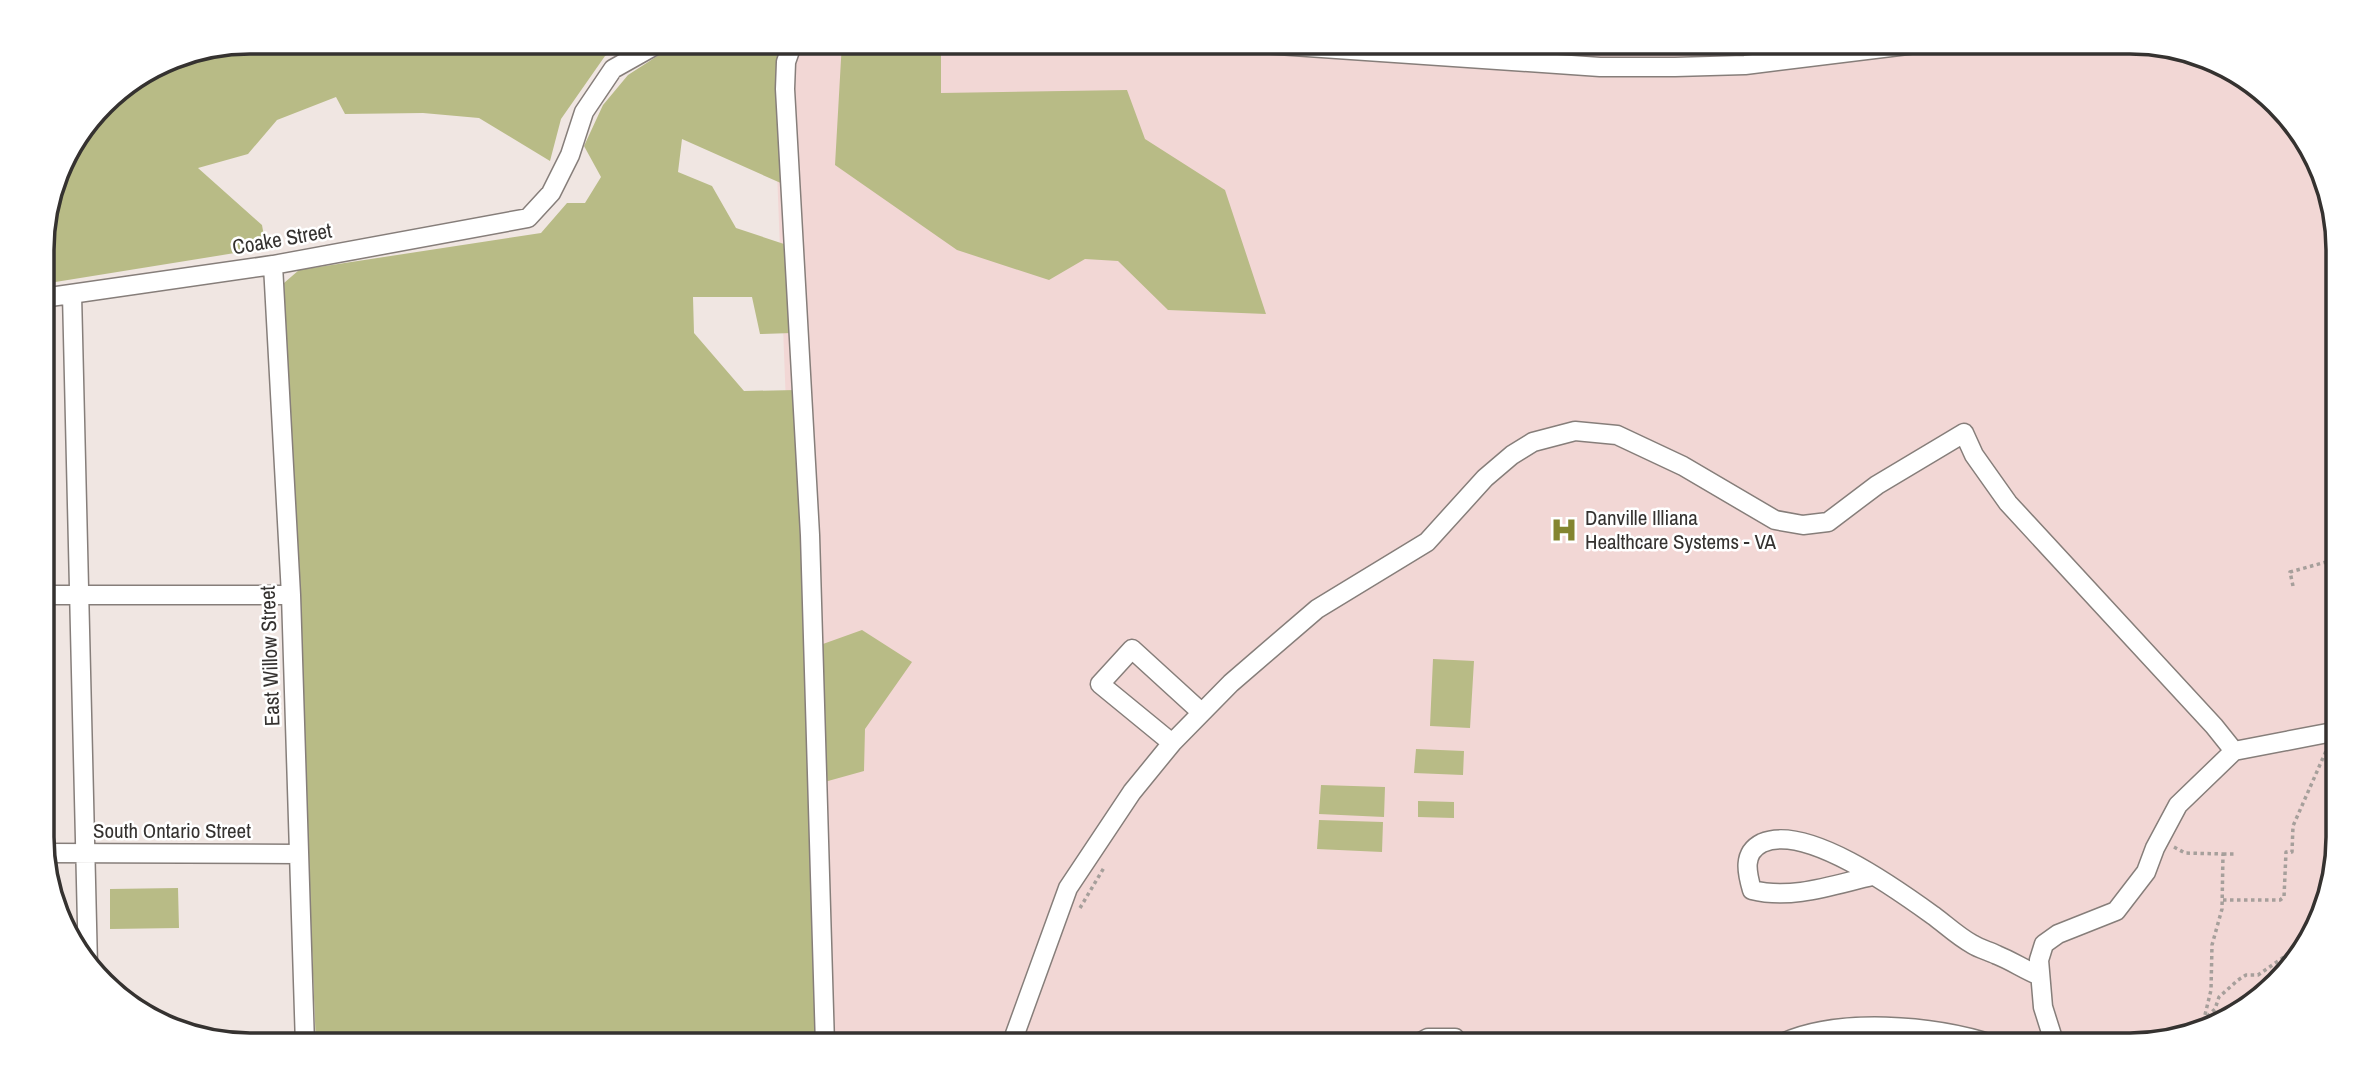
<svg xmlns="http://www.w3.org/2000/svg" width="2380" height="1087" font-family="'Archivo Narrow',sans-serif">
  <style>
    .medical { fill: #f2d7d5 }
    .green { fill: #b8bb86 }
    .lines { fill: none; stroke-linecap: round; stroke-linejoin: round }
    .stream { stroke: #5dbde2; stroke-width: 5 }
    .minor-casing { stroke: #867e7a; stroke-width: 21 }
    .path { stroke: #a69f9b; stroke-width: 3.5; stroke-dasharray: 3.5 3.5; stroke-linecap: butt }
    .minor { stroke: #fff; stroke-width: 18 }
    .labels { text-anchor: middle; stroke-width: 5; stroke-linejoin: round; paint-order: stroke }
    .street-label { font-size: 21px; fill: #353230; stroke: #fff }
    .poi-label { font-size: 21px; fill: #353230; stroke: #fff; text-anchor: start }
    .rim { fill: none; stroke: #353230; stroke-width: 3.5 }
  </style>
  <rect width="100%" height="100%" fill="#f0e6e2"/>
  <path class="medical" d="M772 42H2130L2210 58 2295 124 2336 223 2338 837 2322 917 2246 1010 2143 1045H807L808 973Z"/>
  <path class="green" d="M250 42H630L605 56 561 119 550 161 479 118 423 113 345 114 336 97 277 120 248 154 198 168 262 225 266 248 43 284 42 236 64 158 113 94 171 58Z
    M679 42H784L783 184 682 139 678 172 712 186 736 228 787 245 792 333 760 334 752 297H693L694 333 744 391 796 390 809 649 862 630 912 662 865 729 864 771 810 786 817 1045H316L284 283 299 270 541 233 567 203H585L601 177 584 146 603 105 628 75Z
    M842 42H887L941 53V93L1127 90 1145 139 1225 190 1266 314 1168 310 1118 261 1085 259 1049 280 957 250 835 165Z
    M1433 659 1474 661 1470 728 1430 726Z
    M1416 749 1464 751 1463 775 1414 773Z
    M1321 785 1385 787 1384 817 1319 814Z
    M1418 801 1454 802V818L1418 817Z
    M1319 820 1383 822 1382 852 1317 849Z
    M178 888 179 928 110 929V889Z"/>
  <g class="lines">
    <path class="stream" d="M1527 42 1676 48 1777 42"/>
    <g class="minor-casing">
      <path id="minor" d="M793 42 786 62 785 89 810 535 825 1045
        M1234 42 1600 67H1675L1745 65 1932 42
        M273 265 291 595 305 1045
        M72 294 88 966
        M43 298 273 265 528 218 551 193 570 155 584 112 613 69 661 42
        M43 595H291
        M1172 743 1100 684 1132 649 1201 712
        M44 853 299 854
        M1872 876C1833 885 1792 900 1752 890 1747 873 1742 853 1762 843 1806 823 1898 890 1934 916 1946 925 1959 937 1972 944 1980 949 1989 951 1997 955 2012 961 2025 970 2040 976
        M2243 1011 2248 1007
        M1011 1045 1068 888 1132 792 1172 743 1231 683 1317 609 1427 542 1485 478 1512 455 1533 442 1575 431 1617 435 1683 466 1775 520 1803 525 1828 522 1877 485 1964 433 1974 455 2008 503 2214 726 2234 751
        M1415 1045 1428 1038H1455L1460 1045
        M1778 1045C1837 1016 1934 1025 1995 1045
        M2055 1045 2043 1007 2039 960 2044 944 2058 934 2116 911 2146 872 2155 848 2178 805 2234 751 2338 731"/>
    </g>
    <path class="path" d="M2293 586 2290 572 2337 559
      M2174 847 2185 853 2223 854 2222 909 2212 945 2211 990 2204 1019
      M2223 854H2235
      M2223 900H2280L2284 897 2286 852H2292L2293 826 2326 751
      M1080 908 1105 866
      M2197 1026 2215 1009 2219 997 2238 980 2246 975H2258L2297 948"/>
    <use href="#minor" class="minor"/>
  </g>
  <defs>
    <g id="hospital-bare" transform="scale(2.1)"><path d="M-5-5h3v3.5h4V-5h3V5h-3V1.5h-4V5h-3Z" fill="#83852f" stroke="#fff" stroke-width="2.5" paint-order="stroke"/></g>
  </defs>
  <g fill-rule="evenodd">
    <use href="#hospital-bare" x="1564" y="530"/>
  </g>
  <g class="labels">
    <g class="street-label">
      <text transform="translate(282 239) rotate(-10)" y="7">Coake Street</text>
      <text transform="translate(270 656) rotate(-92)" y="7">East Willow Street</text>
      <text x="172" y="838">South Ontario Street</text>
    </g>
    <g class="poi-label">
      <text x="1585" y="525">Danville Illiana<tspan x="1585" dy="24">Healthcare Systems - VA</tspan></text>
    </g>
  </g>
  <path d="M0 0H2380V1087H0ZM250 54H2130A196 196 0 0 1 2326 250V837A196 196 0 0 1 2130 1033H250A196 196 0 0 1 54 837V250A196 196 0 0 1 250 54Z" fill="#fff" fill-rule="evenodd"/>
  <path class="rim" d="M250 54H2130A196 196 0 0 1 2326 250V837A196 196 0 0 1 2130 1033H250A196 196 0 0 1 54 837V250A196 196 0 0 1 250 54Z"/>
</svg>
